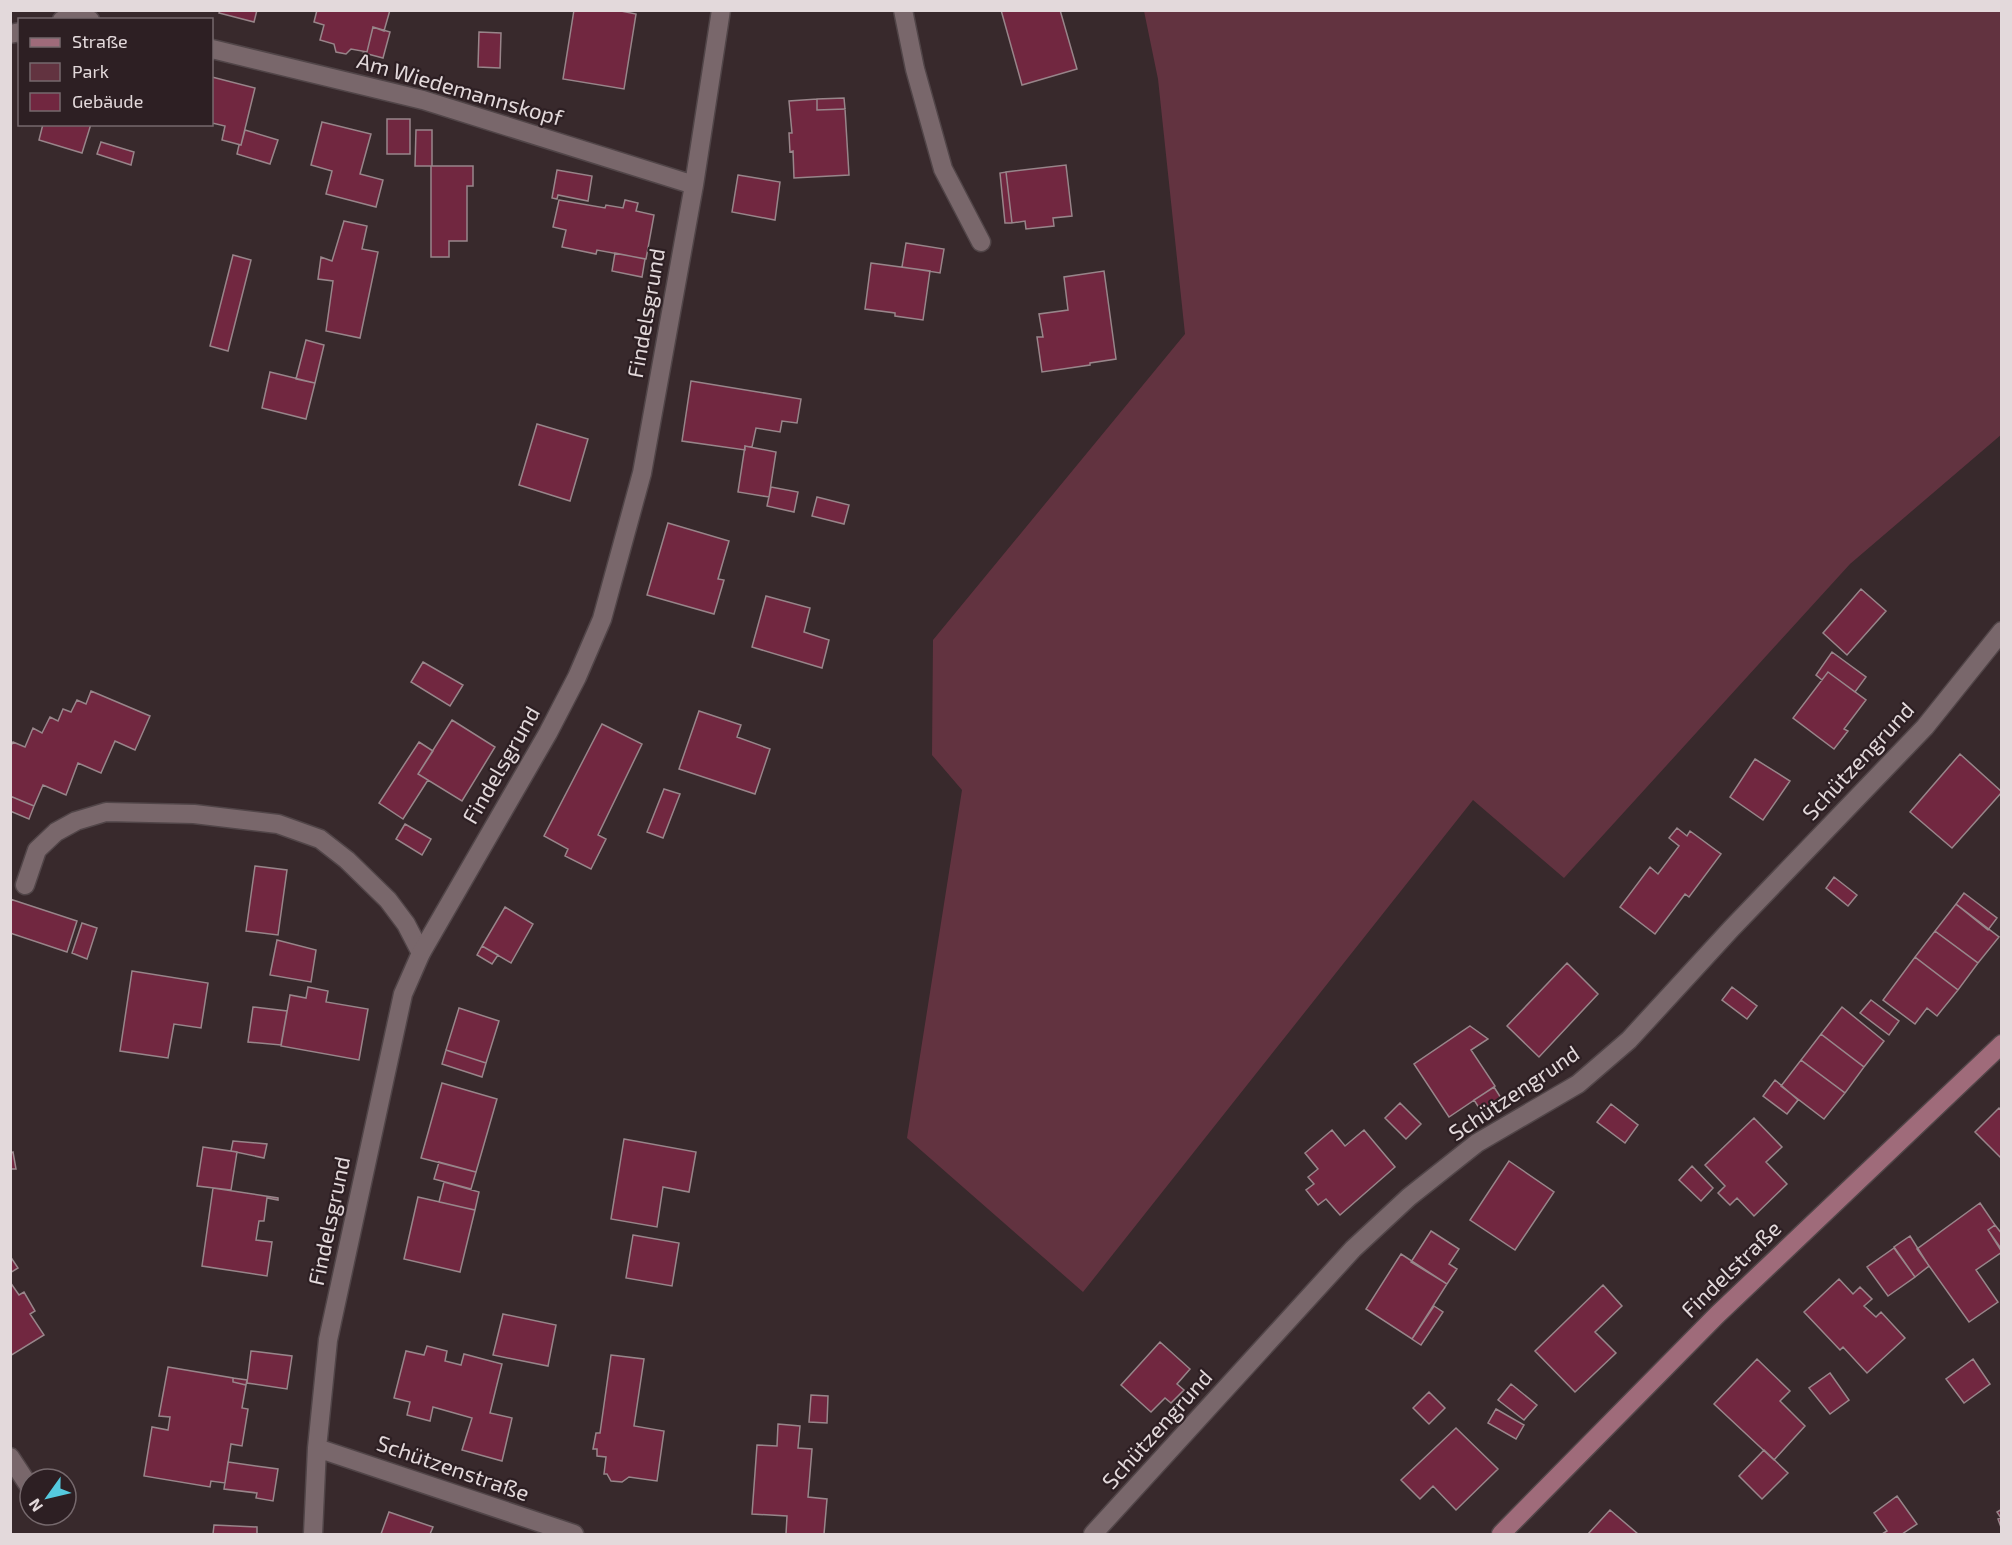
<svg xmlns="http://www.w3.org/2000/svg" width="2012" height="1545" font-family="'Exo 2',sans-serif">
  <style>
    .green { fill: #623340 }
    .building { fill: #712740; stroke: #98858a; stroke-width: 1.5 }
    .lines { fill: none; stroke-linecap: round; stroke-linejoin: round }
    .lane-casing { stroke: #514548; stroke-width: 21 }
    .street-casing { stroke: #514548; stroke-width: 21 }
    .secondary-casing { stroke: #514548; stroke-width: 21 }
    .lane { stroke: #79676b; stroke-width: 18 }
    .street { stroke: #79676b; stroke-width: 18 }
    .secondary { stroke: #9f6b7a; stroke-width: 18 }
    .labels { text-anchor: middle; stroke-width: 4.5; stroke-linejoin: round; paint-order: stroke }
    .street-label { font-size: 22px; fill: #e3d9db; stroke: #2d1f23 }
  </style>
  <rect width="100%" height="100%" fill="#38292c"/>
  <path class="green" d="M1144 11H2001L2002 434 1850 564 1564 878 1473 800 1083 1292 907 1138 962 790 932 755 933 640 1185 334 1158 79Z"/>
  <path class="building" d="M220 10H257L254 22 219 13Z
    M317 10H390L384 31 373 27 367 52 351 49 346 54 336 52 334 44 320 40 324 25 314 22Z
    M574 10H616L636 14 624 89 563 79Z
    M1001 10H1060L1077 69 1022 85Z
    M373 27 390 32 383 58 364 53 367 52Z
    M479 32 501 33 500 68 478 67Z
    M212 77 255 88 241 145 222 140 225 126 212 123Z
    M844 98 845 109 817 110V99Z
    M817 99V110L845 109 849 175 794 178 793 151 790 152 789 133H792L789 101Z
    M387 119H410V154H387Z
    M322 122 371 134 360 174 383 180 376 207 326 194 332 171 311 165Z
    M43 124H91L82 153 39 140Z
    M245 130 278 140 270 164 237 154 239 145H241Z
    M416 130H432V166H415Z
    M101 142 134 152 131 165 97 154Z
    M1066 165 1072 216 1053 218 1054 226 1026 229 1025 221 1012 223 1006 172Z
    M431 166H473V186H467V241H449V257H431Z
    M557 170 592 176 588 201 558 195 557 199 552 198Z
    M1006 172 1012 223H1005L1000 173Z
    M738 175 780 182 775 220 732 212Z
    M559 200 605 208 606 205 623 208 625 200 638 203 636 211 654 215 646 259 597 250 596 254 562 247 566 230 553 227Z
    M344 221 367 226 362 249 378 252 360 338 326 331 333 281 318 279 321 257 332 261Z
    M906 243 944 249 940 273 902 267Z
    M615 253 645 259 642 277 612 271Z
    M233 255 251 260 228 351 210 346Z
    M871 263 930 271 923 320 895 316V313L865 309Z
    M1104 271 1116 359 1090 363V365L1042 372 1037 337H1043L1039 314 1068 310 1064 277Z
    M306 340 324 345 315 383 296 379Z
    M270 372 315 383 306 419 262 408Z
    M691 381 801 399 797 423 782 421 780 432 756 428 752 447 745 446V450L682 441Z
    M537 424 588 439 570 501 519 485Z
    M745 446 776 452 769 497 738 492Z
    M771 487 798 492 794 512 767 506Z
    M817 497 849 505 844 524 812 516Z
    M668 523 729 541 718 579 724 580 714 614 647 595Z
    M1861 589 1886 611 1847 655 1823 633Z
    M766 596 810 608 804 632 829 640 822 668 752 647Z
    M1832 652 1866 677 1855 692 1828 672 1822 680 1816 675Z
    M423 662 463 685 450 706 411 682Z
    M1828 672 1866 700 1844 729 1848 731 1834 749 1793 718Z
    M91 691 150 716 135 750 115 741 101 773 78 763 66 795 43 785 34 806 10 796V747L13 742 25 747 33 728 42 733 50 717 58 721 63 709 71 712 77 700 86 704Z
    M699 711 741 725 737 737 770 749 755 794 679 769Z
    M452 720 495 747 462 801 418 774Z
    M602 724 642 744 598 835 606 839 591 869 565 856 568 849 544 836Z
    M419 742 433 751 418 774 428 780 403 819 379 803Z
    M1960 754 2002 792 1952 848 1910 812Z
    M1755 759 1790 781 1763 820 1730 797Z
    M664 789 680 794 663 838 647 832Z
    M10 796 34 806 29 819 10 811Z
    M405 824 431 839 422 855 396 839Z
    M1677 828 1687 836 1690 831 1721 854 1689 897 1685 894 1655 934 1620 907 1650 867 1658 874 1679 846 1669 838Z
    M255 866 287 870 278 935 246 931Z
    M1834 877 1857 895 1848 906 1826 888Z
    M1964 893 1997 918 1988 930 1956 904Z
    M10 899 77 921 67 952 10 933Z
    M1956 904 1999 937 1978 963 1935 931Z
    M505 907 533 924 511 963 482 946Z
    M82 923 97 928 87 959 72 953Z
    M1935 931 1978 963 1958 990 1915 957Z
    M277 940 316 950 311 982 270 975Z
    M482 946 498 955 492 964 477 955Z
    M1915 957 1958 990 1937 1016 1927 1008 1915 1024 1883 1000Z
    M1567 963 1598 994 1539 1057 1507 1026Z
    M132 971 208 983 201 1028 174 1024 168 1058 120 1051Z
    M308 987 328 991 326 1002 368 1009 359 1060 281 1046 290 995 306 998Z
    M1732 987 1757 1006 1747 1019 1722 1000Z
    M1871 1000 1899 1021 1889 1035 1860 1013Z
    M253 1007 287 1011 281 1045 248 1042Z
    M1842 1007 1884 1041 1864 1067 1821 1034Z
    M459 1008 499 1021 486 1063 446 1050Z
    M1470 1026 1488 1039 1471 1050 1495 1086 1449 1117 1414 1064Z
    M1821 1034 1864 1067 1845 1093 1801 1060Z
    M446 1050 486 1063 482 1077 442 1064Z
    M1801 1060 1845 1093 1824 1119 1781 1086Z
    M1775 1080 1798 1100 1787 1114 1763 1096Z
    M442 1083 497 1099 476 1172 421 1158Z
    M1494 1087 1501 1098 1481 1111 1474 1100Z
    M1400 1103 1421 1124 1406 1139 1385 1118Z
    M1611 1104 1638 1125 1625 1143 1597 1122Z
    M1999 1108 2002 1111V1159L1975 1132Z
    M1754 1118 1782 1147 1766 1162 1787 1184 1754 1216 1737 1198 1730 1205 1718 1193 1725 1186 1705 1165Z
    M1332 1130 1345 1146 1364 1130 1395 1167 1340 1215 1326 1199 1318 1205 1306 1190 1314 1184 1308 1177 1318 1169 1305 1153Z
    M624 1139 696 1152 689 1192 663 1187 657 1227 611 1219Z
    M233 1141 267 1144 264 1158 231 1151Z
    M203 1147 237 1152 231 1190 197 1186Z
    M13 1152 16 1169H10V1153Z
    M1509 1161 1554 1192 1515 1250 1470 1220Z
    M439 1162 476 1172 471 1189 434 1179Z
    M1692 1166 1713 1188 1701 1201 1679 1180Z
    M444 1182 479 1192 475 1210 439 1202Z
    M213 1188 278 1198V1200L267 1198 264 1221H259L256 1240 272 1242 267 1276 202 1266Z
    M418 1197 475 1210 460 1272 404 1259Z
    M1980 1203 1995 1225 1988 1230 2002 1252 1976 1270 1998 1302 1969 1322 1917 1249Z
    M1995 1225 2002 1234V1250L1988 1230Z
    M1431 1231 1459 1249 1449 1264 1457 1269 1447 1284 1411 1262Z
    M633 1235 679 1243 672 1286 626 1278Z
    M1910 1236 1929 1266 1915 1277 1894 1247Z
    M1894 1248 1915 1277 1888 1296 1867 1267Z
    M1401 1254 1447 1284 1412 1339 1366 1309Z
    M10 1256 18 1268 10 1273Z
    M1839 1279 1853 1294 1860 1287 1872 1299 1864 1306 1876 1317 1881 1312 1905 1338 1867 1373 1843 1347 1840 1350 1804 1312Z
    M10 1282 19 1295 24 1292 35 1311 30 1314 44 1335 10 1356Z
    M1603 1285 1622 1306 1595 1332 1616 1353 1575 1392 1535 1351Z
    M1434 1306 1443 1312 1421 1345 1412 1339Z
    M503 1314 556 1325 548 1366 493 1355Z
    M1160 1342 1190 1369 1177 1384 1184 1390 1171 1403 1165 1398 1151 1412 1121 1385Z
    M427 1346 447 1351 445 1361 461 1365 464 1354 502 1364 490 1413 512 1418 502 1461 462 1450 472 1418 433 1407 430 1421 407 1415 410 1402 394 1398 406 1351 424 1355Z
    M251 1351 292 1356 287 1389 247 1383Z
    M611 1355 644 1359 634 1426 664 1431 657 1481 629 1477 622 1482 611 1481 607 1474H604L606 1457 597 1456V1449H593L596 1433H600Z
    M1757 1359 1790 1391 1780 1401 1805 1426 1774 1460 1714 1404Z
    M1973 1359 1990 1384 1964 1403 1946 1379Z
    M168 1367 233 1378V1382L246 1385 242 1408 248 1409 242 1446 231 1444 225 1483 211 1481 210 1487 144 1476 152 1427 168 1430 170 1417 159 1416Z
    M1830 1373 1849 1400 1830 1414 1809 1388Z
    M233 1378 247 1380 246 1385 233 1382Z
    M1511 1384 1537 1405 1524 1420 1498 1400Z
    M1429 1392 1445 1408 1429 1424 1413 1408Z
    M811 1395 828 1396 827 1423 809 1422Z
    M1496 1409 1524 1425 1516 1439 1488 1423Z
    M778 1424 800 1426 798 1448 812 1449 808 1497 827 1499 824 1534H786L787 1516 752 1514 757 1445 777 1446Z
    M1456 1428 1498 1469 1456 1510 1433 1486 1420 1499 1401 1480Z
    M1764 1450 1788 1473 1762 1499 1739 1476Z
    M228 1462 278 1469 273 1501 256 1498 257 1493 224 1489Z
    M1897 1496 1917 1524 1902 1534H1882L1887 1531 1874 1513Z
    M2002 1509V1530L1998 1519 2001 1518 1997 1512Z
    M1610 1510 1638 1534H1588Z
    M389 1512 433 1527 430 1534H381Z
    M214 1525 257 1527V1534H213Z"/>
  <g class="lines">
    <g class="lane-casing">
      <path id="lane" d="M903 10 915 69 943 169 981 242
        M25 885 37 850 56 832 76 821 106 812 194 814 278 824 320 839 347 860 388 900 406 924 421 953"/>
    </g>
    <g class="street-casing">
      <path id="street" d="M62 20 75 16 90 20
        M10 34 20 32
        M212 49 423 100 694 185
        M317 1448 574 1534
        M10 1457 29 1486
        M313 1534 317 1448 328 1340 403 994 421 953 548 733 577 677 602 619 642 473 694 185 721 10
        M1093 1534 1353 1249 1409 1197 1477 1143 1578 1084 1629 1040 1731 929 1925 727 2002 631"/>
    </g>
    <g class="secondary-casing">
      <path id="secondary" d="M1501 1534 1717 1315 2002 1044"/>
    </g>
    <use href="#lane" class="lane"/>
    <use href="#street" class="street"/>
    <use href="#secondary" class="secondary"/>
  </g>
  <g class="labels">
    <g class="street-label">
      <text transform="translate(460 89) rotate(16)" y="8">Am Wiedemannskopf</text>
      <text transform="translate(646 313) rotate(-80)" y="8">Findelsgrund</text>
      <text transform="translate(1858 761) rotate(-47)" y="8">Schützengrund</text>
      <text transform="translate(501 765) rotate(-60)" y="8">Findelsgrund</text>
      <text transform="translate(1514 1093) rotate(-34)" y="8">Schützengrund</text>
      <text transform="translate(329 1221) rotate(-78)" y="8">Findelsgrund</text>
      <text transform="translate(1731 1269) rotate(-44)" y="8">Findelstraße</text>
      <text transform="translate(1157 1429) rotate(-48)" y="8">Schützengrund</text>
      <text transform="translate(453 1468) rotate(19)" y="8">Schützenstraße</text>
    </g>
  </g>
  <rect width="2012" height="1545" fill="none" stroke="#e3d9db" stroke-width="24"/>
  <rect x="18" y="18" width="195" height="108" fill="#2d1f23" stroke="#76696d" stroke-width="1.5"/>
  <rect x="30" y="38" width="30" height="9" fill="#9f6b7a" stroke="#76696d" stroke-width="1.5"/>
  <text x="72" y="48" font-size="18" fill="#e3d9db">Straße</text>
  <rect x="30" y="63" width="30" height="18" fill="#623340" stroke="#76696d" stroke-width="1.5"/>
  <text x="72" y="78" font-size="18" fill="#e3d9db">Park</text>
  <rect x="30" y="93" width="30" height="18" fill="#712740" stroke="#76696d" stroke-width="1.5"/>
  <text x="72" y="108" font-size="18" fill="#e3d9db">Gebäude</text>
  <g transform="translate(48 1497) rotate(236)"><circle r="28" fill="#2d1f23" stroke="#76696d" stroke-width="1.5"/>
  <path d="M0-4.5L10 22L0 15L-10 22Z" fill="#55cadf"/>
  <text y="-9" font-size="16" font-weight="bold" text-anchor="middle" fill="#e3d9db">N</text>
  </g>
</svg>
